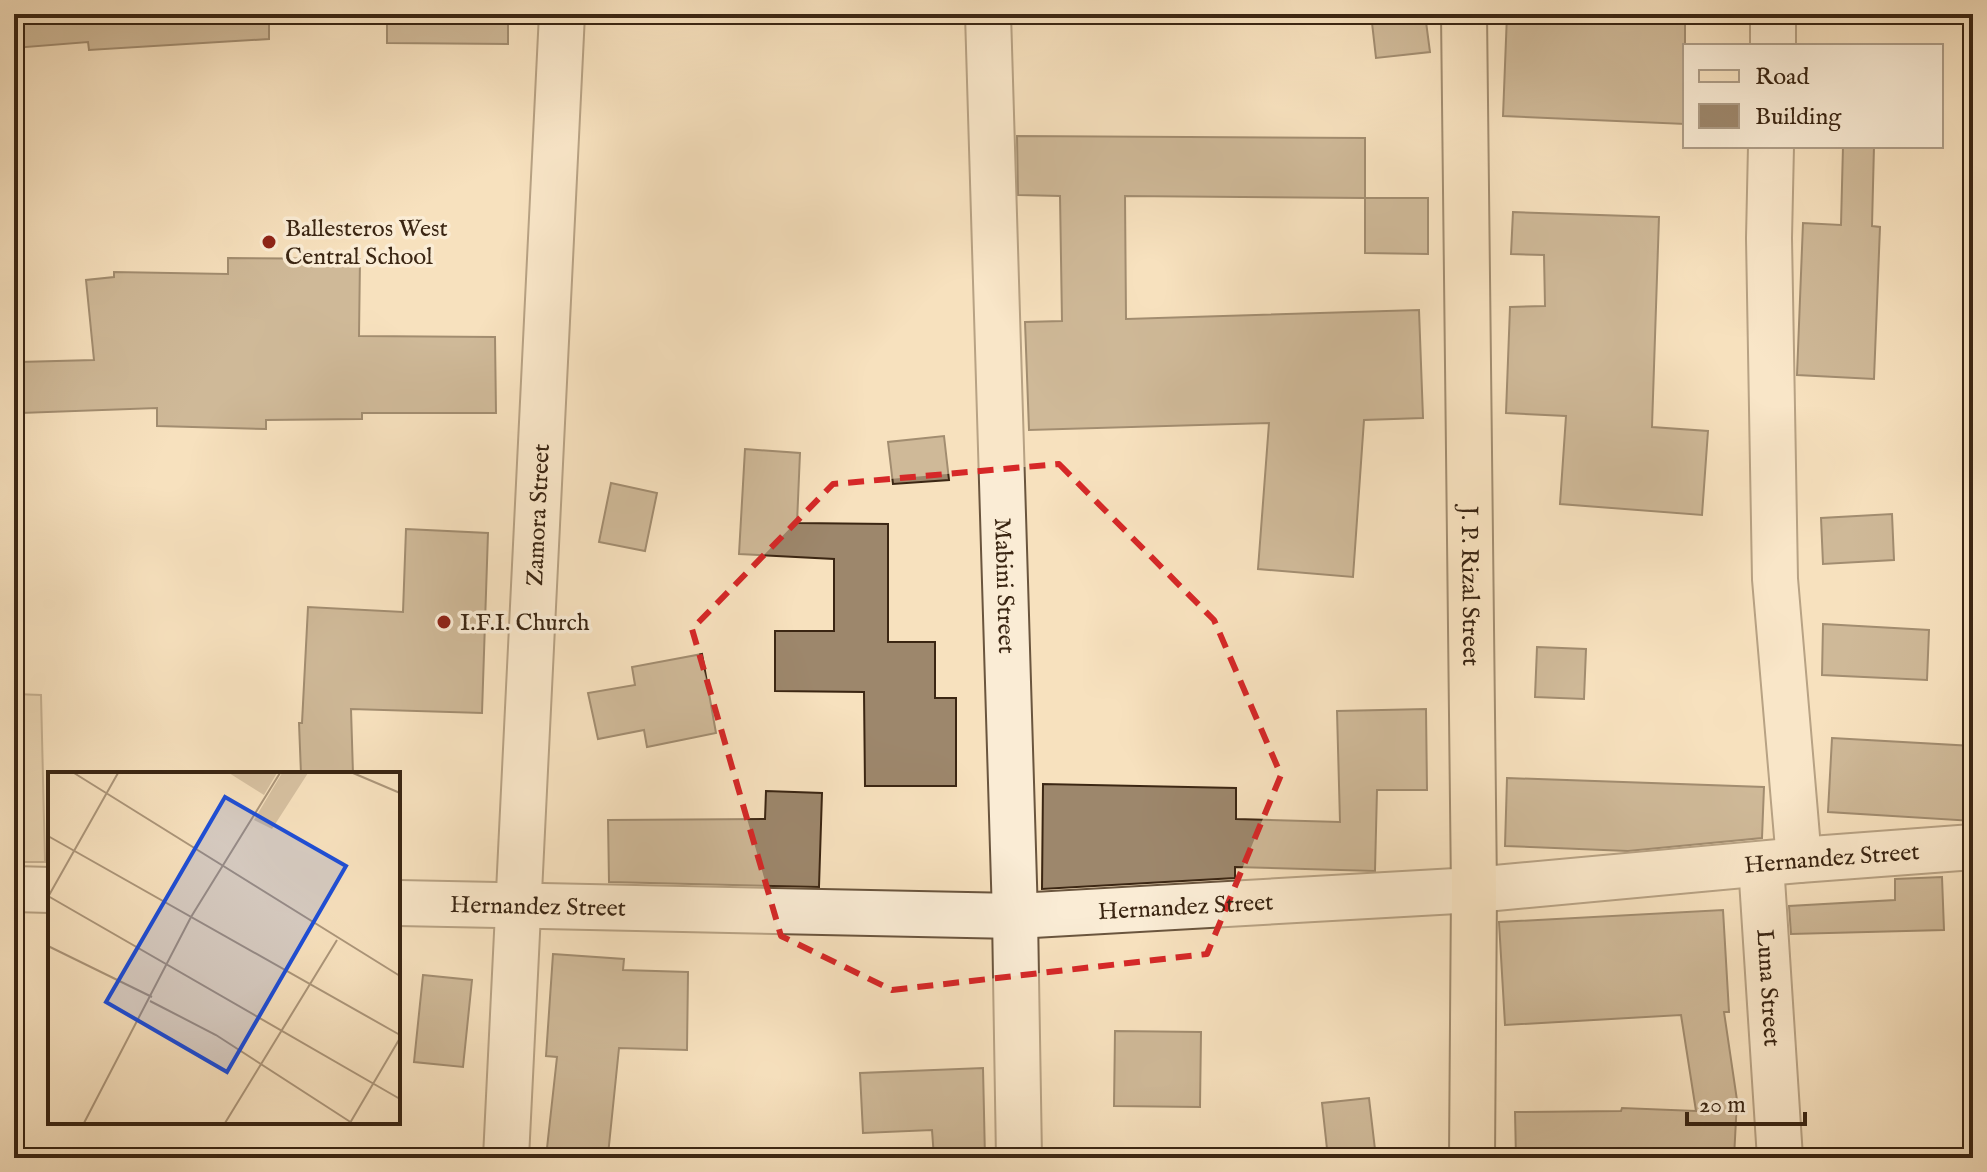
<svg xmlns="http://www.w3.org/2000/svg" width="1987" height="1172" font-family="'IM FELL English',serif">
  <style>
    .green { fill: #d7c1a1; stroke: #89745a; stroke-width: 2 }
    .building { fill: #9d876c; stroke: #3b2613; stroke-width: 2 }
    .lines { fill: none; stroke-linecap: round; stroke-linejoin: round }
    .minor-casing { stroke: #6a553e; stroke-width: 48 }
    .major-casing { stroke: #3b2613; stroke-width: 48 }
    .minor { stroke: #faecd5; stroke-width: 44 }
    .major { stroke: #f7e1be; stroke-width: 44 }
    .marked { fill: none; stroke: #d62828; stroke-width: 6; stroke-dasharray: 16 10; stroke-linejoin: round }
    .poi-dot { fill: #8f2418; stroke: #faecd5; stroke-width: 3 }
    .labels { text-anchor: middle; stroke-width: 7; stroke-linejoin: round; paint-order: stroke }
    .poi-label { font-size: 24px; fill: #3b2613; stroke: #faecd5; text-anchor: start }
    .street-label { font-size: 24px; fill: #3b2613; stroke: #faecd5 }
    .inset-road { fill: none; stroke: #ac967a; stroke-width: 2 }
    .view { fill: #1d4ed8; fill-opacity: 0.15; stroke: #1d4ed8; stroke-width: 4 }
    .inset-edge { fill: none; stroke: #3b2613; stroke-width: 4 }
  </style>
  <rect width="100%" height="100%" fill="#f7e1be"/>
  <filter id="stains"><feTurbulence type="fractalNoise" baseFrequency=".0025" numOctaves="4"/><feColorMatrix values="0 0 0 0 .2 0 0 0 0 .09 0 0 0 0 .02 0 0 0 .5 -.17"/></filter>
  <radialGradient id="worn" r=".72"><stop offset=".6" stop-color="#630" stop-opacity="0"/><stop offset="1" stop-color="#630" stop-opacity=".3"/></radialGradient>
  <path class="green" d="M14 694 41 695 45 862H14Z"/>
  <path class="building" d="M14 14H269V39L89 50 88 42 14 48Z
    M387 14H508V44L387 43Z
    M1371 14H1425L1430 52 1376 58Z
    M1507 14 1685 20V124L1503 116Z
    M1017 136 1365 138V198L1125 196 1126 319 1419 310 1423 418 1364 420 1353 577 1258 569 1269 423 1029 430 1025 322 1062 321 1060 196 1018 195Z
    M1843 146H1874L1872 226 1880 227 1874 379 1797 375 1803 223 1841 225Z
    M1365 198H1428V254L1365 253Z
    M1513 212 1659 217 1652 427 1708 431 1702 515 1560 504 1566 416 1506 413 1510 307 1545 306 1544 255 1511 254Z
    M228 258 360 259 359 336 495 337 496 413H362V419L266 420V429L157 426V408L21 413 19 362 94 360 86 280 114 277V272L228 274Z
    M944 436 949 480 893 484 888 442Z
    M745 449 800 453 797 523 888 524V642H935V698H956V786H865L864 692 775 691V631H834V559L739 554Z
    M611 483 657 493 645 551 599 542Z
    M1892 514 1894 560 1823 564 1821 518Z
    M406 529 488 533 482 713 351 709 353 774H301L299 723H302L308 607 403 612Z
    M1823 624 1929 630 1927 680 1822 675Z
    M1537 647 1586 649 1584 699 1535 697Z
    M702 654 716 733 647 747 644 730 598 739 588 693 635 685 632 667Z
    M1426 709 1427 790H1377L1375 871 1235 867V878L1042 889 1043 784 1236 788V819L1340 822 1337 711Z
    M1832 738 1973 746V821L1828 812Z
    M1507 778 1764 787 1762 838 1628 851 1505 846Z
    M766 791 822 793 819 887 609 882 608 820 765 819Z
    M1942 877 1944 930 1791 934 1789 906 1895 900V879Z
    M1723 910 1729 1012H1724L1737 1100 1734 1158H1516L1515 1112 1621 1111 1622 1108 1696 1111 1681 1015 1505 1025 1499 922Z
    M553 954 624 959 623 970 688 972 687 1050 619 1048 608 1155 547 1148 557 1057 546 1056Z
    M423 975 472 980 463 1067 414 1062Z
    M1115 1031 1201 1032 1200 1107 1114 1106Z
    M983 1068 985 1158H934L932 1130 863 1133 860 1073Z
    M1369 1098 1376 1158H1328L1322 1103Z"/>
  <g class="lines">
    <g class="minor-casing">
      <g id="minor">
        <path id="s1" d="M988 14 1015 916 1019 1158"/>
        <path d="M1773 46V14"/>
        <path d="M1771 146 1769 238 1775 579 1799 860"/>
        <path id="s2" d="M1761 864 1780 1158"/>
        <path d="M14 889 50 890"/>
        <path id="s3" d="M398 903 1015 916 1474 890 1799 860 1973 847"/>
        <path id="s4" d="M506 1158 562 14"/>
      </g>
    </g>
    <g class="major-casing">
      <g id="major">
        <path id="s5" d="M1464 14 1474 890 1472 1158"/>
      </g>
    </g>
    <use href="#minor" class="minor"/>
    <use href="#major" class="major"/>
  </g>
  <path d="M0 0H1987V1172H0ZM1059 464 1214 620 1281 775 1207 954 892 990 781 936 692 629 833 484Z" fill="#f7e1be" fill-opacity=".55" fill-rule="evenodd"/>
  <path class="marked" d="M1059 464 1214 620 1281 775 1207 954 892 990 781 936 692 629 833 484Z"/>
  <g class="poi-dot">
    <circle cx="269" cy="242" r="8"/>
    <circle cx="444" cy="622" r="8"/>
  </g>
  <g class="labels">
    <g class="poi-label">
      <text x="285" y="236">Ballesteros West<tspan x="285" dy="28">Central School</tspan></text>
      <text x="460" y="630">I.F.I. Church</text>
    </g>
    <g class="street-label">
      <text dy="8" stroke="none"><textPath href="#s4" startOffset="644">Zamora Street</textPath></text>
      <text dy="8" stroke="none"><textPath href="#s1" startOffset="572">Mabini Street</textPath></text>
      <text dy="8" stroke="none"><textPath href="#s5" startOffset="572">J. P. Rizal Street</textPath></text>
      <text dy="8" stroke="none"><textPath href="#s3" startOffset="1436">Hernandez Street</textPath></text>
      <text dy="8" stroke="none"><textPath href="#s3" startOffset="140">Hernandez Street</textPath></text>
      <text dy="8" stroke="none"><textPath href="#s3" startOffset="788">Hernandez Street</textPath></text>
      <text dy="8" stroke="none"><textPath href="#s2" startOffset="124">Luna Street</textPath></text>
    </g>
  </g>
  <g transform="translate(48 772)">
    <rect width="352" height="352" fill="#f7e1be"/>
    <path d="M181 1H229L216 23ZM234 1H260L224 57 206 48Z" fill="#d7c1a1"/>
    <path class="inset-road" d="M26 1 352 204M305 1 352 21M0 64 352 263M0 124 352 327M0 125 70 1M0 174 104 225M102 229 168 263 304 351M36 351 143 145 232 1M177 351 289 168M302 351 352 266"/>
    <path class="view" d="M177 25 298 94 179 300 58 230Z"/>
    <rect width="352" height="352" class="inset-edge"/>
  </g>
  <rect width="1987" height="1172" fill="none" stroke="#f7e1be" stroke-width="48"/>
  <rect x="16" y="16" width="1955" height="1140" fill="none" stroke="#3b2613" stroke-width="4"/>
  <rect x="24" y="24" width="1939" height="1124" fill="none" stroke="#3b2613" stroke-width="2"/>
  <rect x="1683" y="44" width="260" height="104" fill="#faecd5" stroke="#ae9d87" stroke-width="2"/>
  <rect x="1699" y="70" width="40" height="12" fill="#f7e1be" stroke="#ae9d87" stroke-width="2"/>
  <text x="1755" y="84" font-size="24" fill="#3b2613">Road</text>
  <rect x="1699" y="104" width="40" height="24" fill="#9d876c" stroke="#ae9d87" stroke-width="2"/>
  <text x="1755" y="124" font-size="24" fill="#3b2613">Building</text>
  <path d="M1687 1112v12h118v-12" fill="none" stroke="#3b2613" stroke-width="4"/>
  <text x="1699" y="1112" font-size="24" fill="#3b2613" stroke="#faecd5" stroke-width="6" paint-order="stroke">20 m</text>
  <rect width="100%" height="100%" filter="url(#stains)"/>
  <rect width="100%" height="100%" fill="url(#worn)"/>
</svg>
